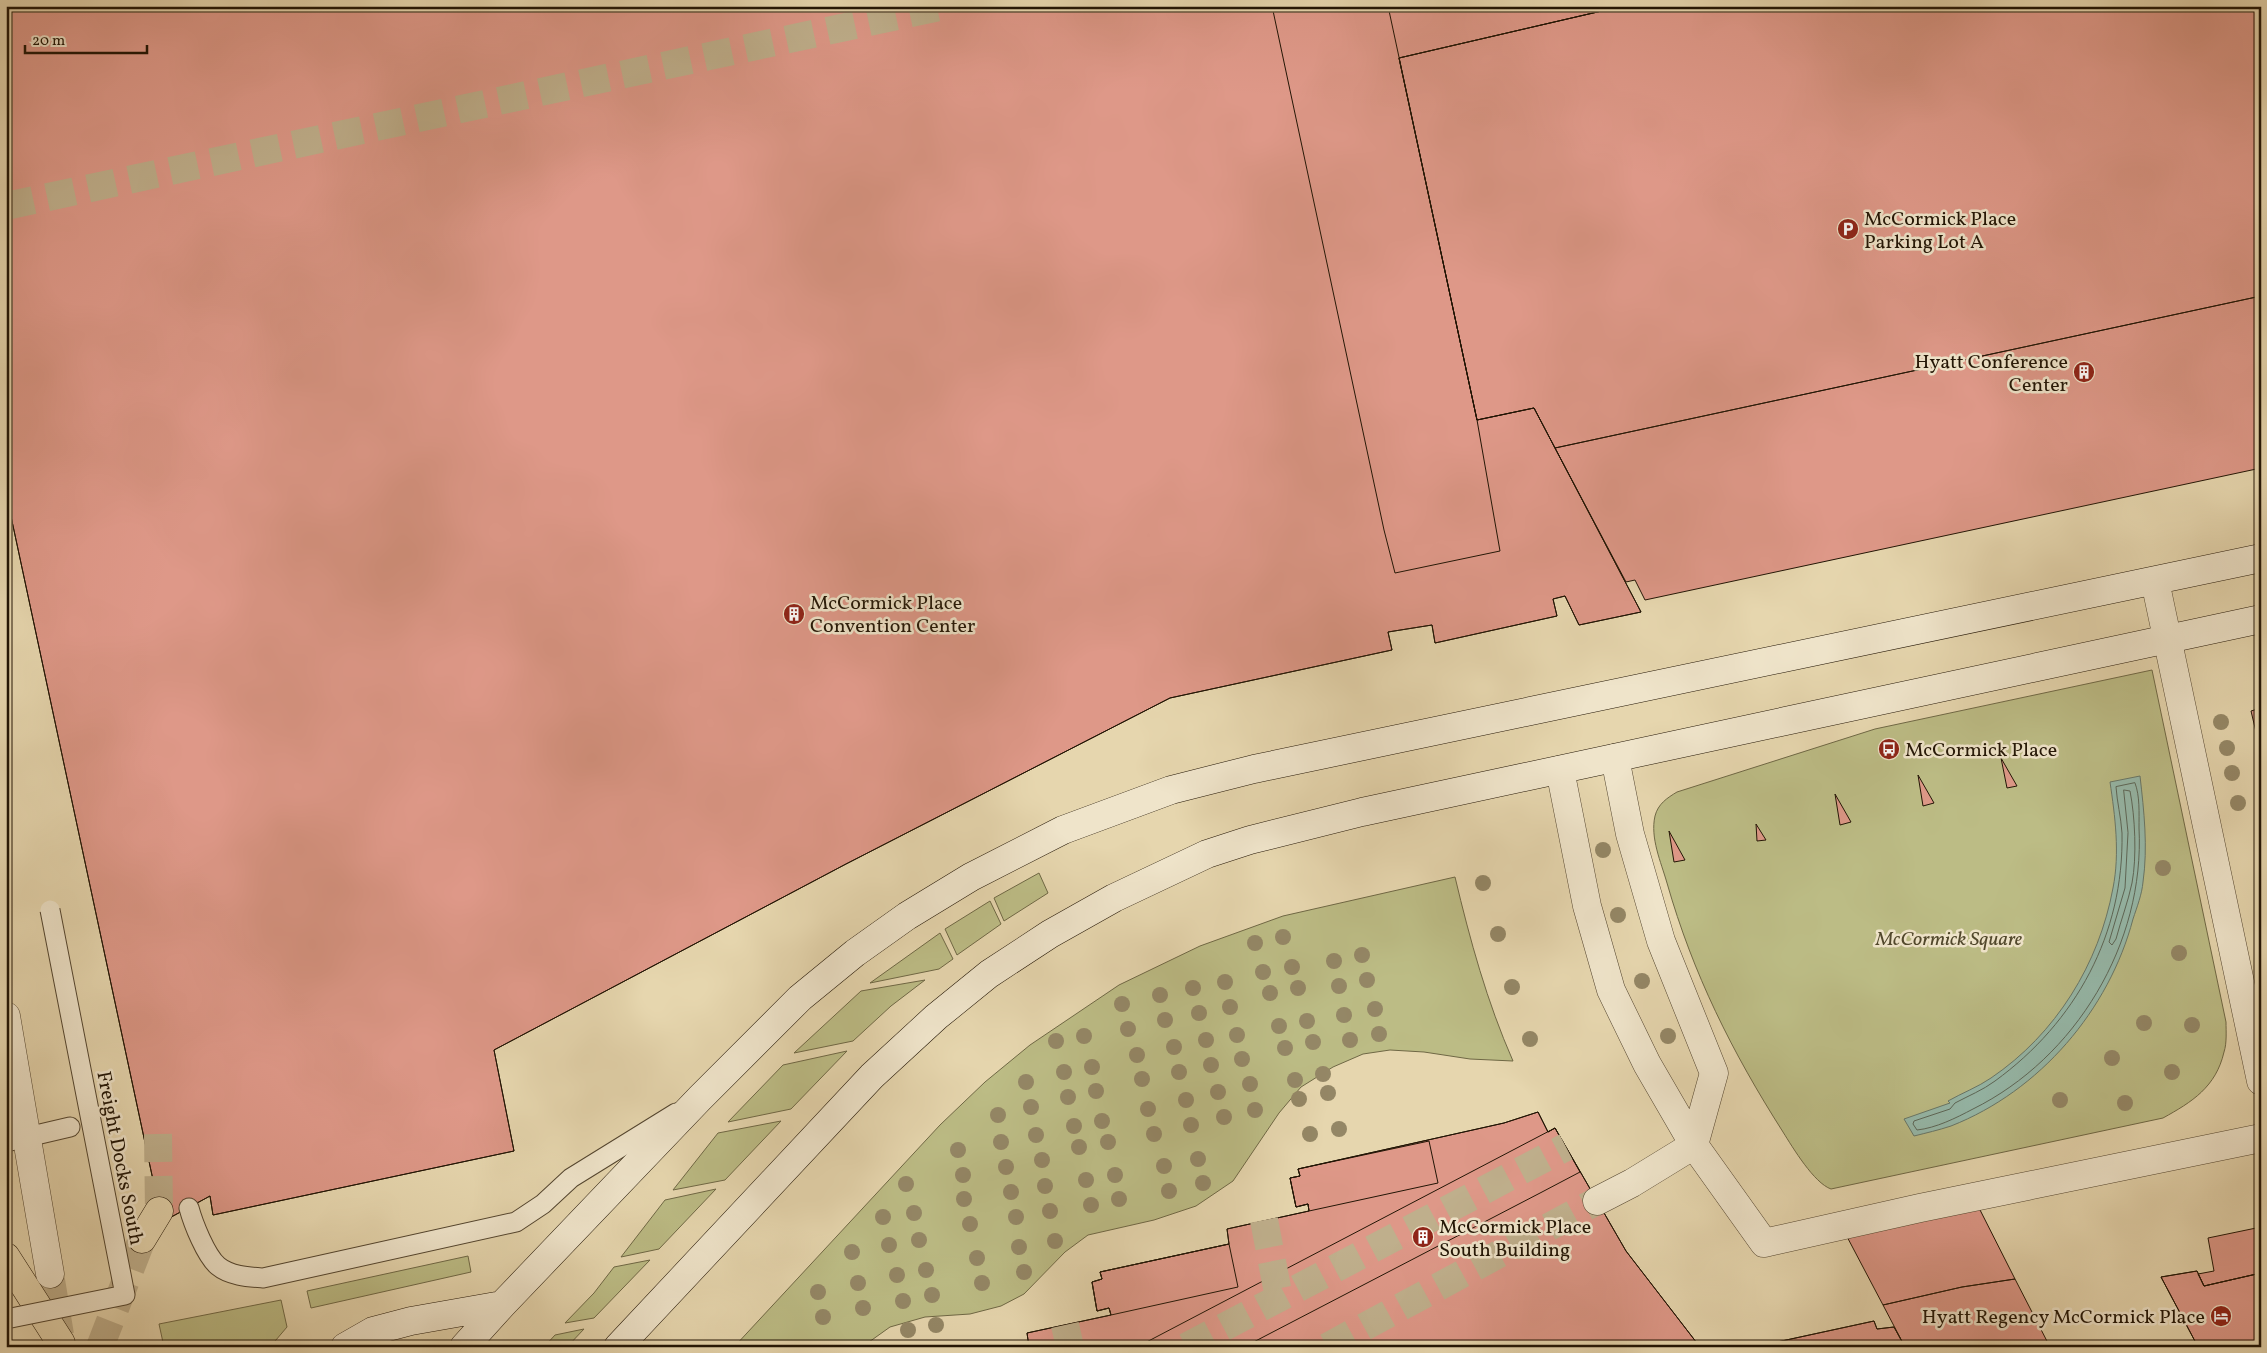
<svg xmlns="http://www.w3.org/2000/svg" width="2267" height="1353" font-family="Vollkorn,serif">
  <style>
    .green { fill: #bcbc85; stroke: #6f6845 }
    .water { fill: #96b9aa; stroke: #687768 }
    .lines { fill: none; stroke-linecap: round; stroke-linejoin: round }
    .shore { stroke: #5c6758; stroke-width: 1 }
    .building { fill: #de9888; stroke: #221505 }
    .pedestrian-tunnel { stroke: #bfaf8c; stroke-width: 28; stroke-dasharray: 28 14; stroke-linecap: butt }
    .minor-tunnel { stroke: #bfaf8c; stroke-width: 28; stroke-dasharray: 28 14; stroke-linecap: butt }
    .tertiary-tunnel { stroke: #bfaf8c; stroke-width: 28; stroke-dasharray: 28 14; stroke-linecap: butt }
    .motorway-tunnel { stroke: #bfaf8c; stroke-width: 28; stroke-dasharray: 28 14; stroke-linecap: butt }
    .service-casing { stroke: #53452f; stroke-width: 21 }
    .minor-casing { stroke: #53452f; stroke-width: 29 }
    .tertiary-casing { stroke: #53452f; stroke-width: 29 }
    .secondary-casing { stroke: #221505; stroke-width: 29 }
    .motorway-casing { stroke: #221505; stroke-width: 29 }
    .service { stroke: #efe4ca; stroke-width: 19 }
    .minor { stroke: #efe4ca; stroke-width: 28 }
    .tertiary { stroke: #efe4ca; stroke-width: 28 }
    .secondary { stroke: #efe4ca; stroke-width: 28 }
    .motorway { stroke: #e6d6ae; stroke-width: 28 }
    .service-bridge-casing { stroke: #53452f; stroke-width: 21; stroke-linecap: butt }
    .service-bridge { stroke: #efe4ca; stroke-width: 19 }
    .tree { fill: #948766 }
    .labels { text-anchor: middle; stroke-width: 5; stroke-linejoin: round; paint-order: stroke }
    .poi-label { font-size: 20px; fill: #221505; stroke: #efe4ca; text-anchor: start }
    .park-label { font-size: 20px; font-style: italic; fill: #50472b; stroke: #efe4ca }
    .street-label { font-size: 20px; fill: #221505; stroke: #efe4ca }
  </style>
  <rect width="100%" height="100%" fill="#e6d6ae"/>
  <filter id="stains"><feTurbulence type="fractalNoise" baseFrequency=".004" numOctaves="4"/><feColorMatrix values="0 0 0 0 .2 0 0 0 0 .09 0 0 0 0 .02 0 0 0 .5 -.17"/></filter>
  <radialGradient id="worn" r=".72"><stop offset=".6" stop-color="#630" stop-opacity="0"/><stop offset="1" stop-color="#630" stop-opacity=".3"/></radialGradient>
  <path class="green" d="M2152 670 2226 1022C2226 1031 2227 1043 2224 1052 2216 1087 2192 1102 2163 1118L1831 1189C1814 1183 1793 1148 1783 1132 1732 1052 1693 974 1667 883 1661 862 1650 838 1655 816 1658 804 1667 798 1677 792L1875 729Z
    M1039 873 1048 893 1004 921 994 898Z
    M1455 877C1470 940 1487 1002 1513 1061L1470 1059 1424 1052 1390 1050 1363 1054 1333 1067 1301 1087 1279 1113 1233 1181 1196 1206 1154 1220 1088 1235 1065 1252 1024 1294 1001 1306 970 1314 925 1317 890 1327 862 1347H734L940 1125 985 1082 1030 1045 1119 985 1200 946 1283 916Z
    M990 901 1001 924 957 955 945 929Z
    M940 933 953 959 939 969 870 983Z
    M925 980 891 1006 853 1041 794 1053 861 991Z
    M847 1051 791 1109 728 1122 783 1065Z
    M781 1121 725 1180 673 1190 718 1133Z
    M716 1189 659 1249 621 1257 665 1200Z
    M468 1256 471 1272 311 1308 307 1291Z
    M650 1260 594 1318 565 1323 594 1293 614 1267Z
    M281 1300 287 1327 270 1347H164L159 1324Z
    M584 1329 567 1347H544L555 1335Z"/>
  <path class="water" d="M2140 776C2144 811 2148 847 2143 882 2142 894 2137 907 2133 919 2109 1010 2040 1091 1951 1126 1939 1130 1926 1133 1914 1136L1904 1119 1950 1103 1948 1101C1962 1093 1978 1087 1991 1078 2056 1034 2099 964 2113 888 2120 853 2115 816 2110 782Z"/>
  <g class="lines">
    <path class="shore" d="M2135 783C2140 796 2139 813 2139 828 2145 943 2076 1058 1973 1109 1956 1118 1936 1128 1917 1130L1913 1124 1914 1121 1950 1109 1955 1103C1968 1096 1983 1090 1995 1081 2076 1022 2124 934 2122 833 2121 817 2117 802 2116 787Z
      M2124 790 2130 791C2135 816 2137 857 2132 883 2128 902 2121 920 2116 939L2112 945 2109 942 2125 888 2128 833Z"/>
  </g>
  <path class="building" d="M6 6H1605L1606 10 1399 58 1477 420 1534 408 1641 612 1579 625 1565 596 1553 599 1557 616 1435 643 1432 625 1388 632 1392 650 1170 698 846 864 494 1050 514 1151 213 1215 210 1196 162 1222 6 493Z
    M6 6H1605L1606 10 1399 58 1477 420 1534 408 1641 612 1579 625 1565 596 1553 599 1557 616 1435 643 1432 625 1388 632 1392 650 1170 698 846 864 494 1050 514 1151 213 1215 210 1196 162 1222 6 493Z
    M1272 6H1388L1477 420 1500 551 1395 573 1384 530Z
    M1605 6H2261V296L1555 448 1534 408 1477 420 1399 58 1606 10Z
    M2261 296V468L1645 600 1635 580 1626 582 1555 448Z
    M2261 708V753L2251 711Z
    M2001 758 2017 786 2007 788Z
    M1918 775 1934 803 1923 806Z
    M1835 794 1851 822 1840 825Z
    M1756 824 1766 840 1757 841Z
    M1669 831 1685 860 1674 862Z
    M1538 1112 1548 1132 1555 1128 1626 1251 1700 1347H1029L1027 1333 1111 1315 1109 1308 1097 1311 1092 1282 1102 1279 1100 1272 1229 1244 1227 1229 1309 1211 1308 1204 1296 1207 1290 1178 1300 1176 1298 1169 1504 1123Z
    M1538 1112 1548 1132 1555 1128 1626 1251 1700 1347H1029L1027 1333 1111 1315 1109 1308 1097 1311 1092 1282 1102 1279 1100 1272 1229 1244 1227 1229 1309 1211 1308 1204 1296 1207 1290 1178 1300 1176 1298 1169 1504 1123Z
    M1555 1128 1580 1172 1542 1192 1244 1347H1137Z
    M1429 1141 1438 1183 1309 1211 1308 1204 1296 1207 1290 1178 1300 1176 1298 1169Z
    M1976 1202 2015 1279 1962 1287 1883 1305 1844 1231Z
    M2261 1227V1273L2204 1286 2198 1274 2214 1271 2208 1238Z
    M1229 1244 1238 1287 1111 1315 1109 1308 1097 1311 1092 1282 1102 1279 1100 1272Z
    M2197 1271 2204 1286 2261 1273V1347H2190L2197 1345 2161 1277Z
    M2197 1271 2204 1286 2261 1273V1347H2190L2197 1345 2161 1277Z
    M2015 1279 2050 1347H1905L1883 1305 1962 1287Z
    M1874 1321 1877 1329 1894 1327 1905 1347H1754Z
    M1874 1321 1877 1329 1894 1327 1905 1347H1754Z"/>
  <g class="lines">
    <path class="pedestrian-tunnel" d="M1264 1220 1279 1298
      M1065 1325 1070 1347
      M1186 1347 1566 1147"/>
    <path class="minor-tunnel" d="M6 206 944 6
      M1327 1347 1597 1201"/>
    <path class="tertiary-tunnel" d="M50 1274 60 1335"/>
    <path class="motorway-tunnel" d="M158 1134 159 1211
      M100 1347 142 1239"/>
    <g class="service-casing">
      <path id="service" d="M6 1142 70 1127
        M189 1208C193 1223 206 1256 218 1266 230 1276 249 1277 263 1278L516 1222 543 1204 571 1178 676 1113"/>
    </g>
    <g class="minor-casing">
      <path id="minor" d="M2155 581 2261 1081
        M1560 770 1587 906 1611 990 1647 1064 1694 1145 1764 1243 1920 1208 2261 1138
        M1597 1201 1632 1183 1694 1145 1714 1073 1661 941 1630 834 1615 758"/>
    </g>
    <g class="tertiary-casing">
      <path id="tertiary" d="M6 1016 50 1274"/>
    </g>
    <g class="secondary-casing">
      <path id="secondary" d="M345 1347 373 1331 411 1321 502 1305
        M464 1347 502 1305 700 1098 800 998 855 953 907 916 971 877 1063 830 1171 790 1254 769 2261 558
        M618 1347 872 1076 936 1017 989 974 1050 934 1114 898 1207 854 1250 840 1362 812 2261 619"/>
    </g>
    <g class="motorway-casing">
      <path id="motorway" d="M142 1239 159 1211
        M6 1257 61 1343"/>
    </g>
    <use href="#service" class="service"/>
    <use href="#minor" class="minor"/>
    <use href="#tertiary" class="tertiary"/>
    <use href="#secondary" class="secondary"/>
    <use href="#motorway" class="motorway"/>
    <g class="service-bridge-casing">
      <path id="service-bridge" d="M6 1319 125 1295 50 910"/>
    </g>
    <use href="#service-bridge" class="service-bridge"/>
  </g>
  <g class="tree">
    <circle cx="2221" cy="722" r="8"/>
    <circle cx="2227" cy="748" r="8"/>
    <circle cx="2232" cy="773" r="8"/>
    <circle cx="2238" cy="803" r="8"/>
    <circle cx="1603" cy="850" r="8"/>
    <circle cx="2163" cy="868" r="8"/>
    <circle cx="1483" cy="883" r="8"/>
    <circle cx="1618" cy="915" r="8"/>
    <circle cx="1498" cy="934" r="8"/>
    <circle cx="1283" cy="937" r="8"/>
    <circle cx="1255" cy="943" r="8"/>
    <circle cx="2179" cy="953" r="8"/>
    <circle cx="1362" cy="955" r="8"/>
    <circle cx="1334" cy="961" r="8"/>
    <circle cx="1292" cy="967" r="8"/>
    <circle cx="1263" cy="972" r="8"/>
    <circle cx="1367" cy="980" r="8"/>
    <circle cx="1642" cy="981" r="8"/>
    <circle cx="1225" cy="982" r="8"/>
    <circle cx="1339" cy="986" r="8"/>
    <circle cx="1512" cy="987" r="8"/>
    <circle cx="1193" cy="988" r="8"/>
    <circle cx="1298" cy="988" r="8"/>
    <circle cx="1270" cy="993" r="8"/>
    <circle cx="1160" cy="995" r="8"/>
    <circle cx="1122" cy="1004" r="8"/>
    <circle cx="1230" cy="1007" r="8"/>
    <circle cx="1375" cy="1009" r="8"/>
    <circle cx="1199" cy="1013" r="8"/>
    <circle cx="1344" cy="1015" r="8"/>
    <circle cx="1165" cy="1020" r="8"/>
    <circle cx="1307" cy="1021" r="8"/>
    <circle cx="2144" cy="1023" r="8"/>
    <circle cx="2192" cy="1025" r="8"/>
    <circle cx="1279" cy="1026" r="8"/>
    <circle cx="1128" cy="1029" r="8"/>
    <circle cx="1379" cy="1034" r="8"/>
    <circle cx="1237" cy="1035" r="8"/>
    <circle cx="1084" cy="1036" r="8"/>
    <circle cx="1668" cy="1036" r="8"/>
    <circle cx="1530" cy="1039" r="8"/>
    <circle cx="1206" cy="1040" r="8"/>
    <circle cx="1350" cy="1040" r="8"/>
    <circle cx="1056" cy="1041" r="8"/>
    <circle cx="1313" cy="1042" r="8"/>
    <circle cx="1174" cy="1047" r="8"/>
    <circle cx="1285" cy="1048" r="8"/>
    <circle cx="1137" cy="1055" r="8"/>
    <circle cx="2112" cy="1058" r="8"/>
    <circle cx="1242" cy="1059" r="8"/>
    <circle cx="1211" cy="1065" r="8"/>
    <circle cx="1092" cy="1067" r="8"/>
    <circle cx="1064" cy="1072" r="8"/>
    <circle cx="1179" cy="1072" r="8"/>
    <circle cx="2172" cy="1072" r="8"/>
    <circle cx="1323" cy="1074" r="8"/>
    <circle cx="1142" cy="1079" r="8"/>
    <circle cx="1295" cy="1080" r="8"/>
    <circle cx="1026" cy="1082" r="8"/>
    <circle cx="1250" cy="1084" r="8"/>
    <circle cx="1096" cy="1091" r="8"/>
    <circle cx="1218" cy="1092" r="8"/>
    <circle cx="1328" cy="1093" r="8"/>
    <circle cx="1068" cy="1097" r="8"/>
    <circle cx="1299" cy="1099" r="8"/>
    <circle cx="1186" cy="1100" r="8"/>
    <circle cx="2060" cy="1100" r="8"/>
    <circle cx="2125" cy="1103" r="8"/>
    <circle cx="1031" cy="1107" r="8"/>
    <circle cx="1148" cy="1109" r="8"/>
    <circle cx="1255" cy="1110" r="8"/>
    <circle cx="998" cy="1115" r="8"/>
    <circle cx="1224" cy="1117" r="8"/>
    <circle cx="1102" cy="1121" r="8"/>
    <circle cx="1191" cy="1125" r="8"/>
    <circle cx="1074" cy="1126" r="8"/>
    <circle cx="1339" cy="1129" r="8"/>
    <circle cx="1154" cy="1134" r="8"/>
    <circle cx="1310" cy="1134" r="8"/>
    <circle cx="1036" cy="1135" r="8"/>
    <circle cx="1001" cy="1142" r="8"/>
    <circle cx="1108" cy="1142" r="8"/>
    <circle cx="1079" cy="1147" r="8"/>
    <circle cx="958" cy="1150" r="8"/>
    <circle cx="1198" cy="1159" r="8"/>
    <circle cx="1042" cy="1160" r="8"/>
    <circle cx="1164" cy="1166" r="8"/>
    <circle cx="1006" cy="1167" r="8"/>
    <circle cx="963" cy="1175" r="8"/>
    <circle cx="1115" cy="1175" r="8"/>
    <circle cx="1086" cy="1180" r="8"/>
    <circle cx="1203" cy="1183" r="8"/>
    <circle cx="906" cy="1184" r="8"/>
    <circle cx="1045" cy="1186" r="8"/>
    <circle cx="1169" cy="1191" r="8"/>
    <circle cx="1011" cy="1192" r="8"/>
    <circle cx="964" cy="1199" r="8"/>
    <circle cx="1119" cy="1199" r="8"/>
    <circle cx="1091" cy="1205" r="8"/>
    <circle cx="1050" cy="1211" r="8"/>
    <circle cx="914" cy="1213" r="8"/>
    <circle cx="883" cy="1217" r="8"/>
    <circle cx="1016" cy="1217" r="8"/>
    <circle cx="970" cy="1224" r="8"/>
    <circle cx="919" cy="1240" r="8"/>
    <circle cx="1055" cy="1241" r="8"/>
    <circle cx="889" cy="1245" r="8"/>
    <circle cx="1019" cy="1247" r="8"/>
    <circle cx="852" cy="1252" r="8"/>
    <circle cx="977" cy="1258" r="8"/>
    <circle cx="926" cy="1270" r="8"/>
    <circle cx="1024" cy="1272" r="8"/>
    <circle cx="897" cy="1275" r="8"/>
    <circle cx="858" cy="1283" r="8"/>
    <circle cx="982" cy="1283" r="8"/>
    <circle cx="818" cy="1292" r="8"/>
    <circle cx="932" cy="1295" r="8"/>
    <circle cx="903" cy="1301" r="8"/>
    <circle cx="863" cy="1308" r="8"/>
    <circle cx="823" cy="1317" r="8"/>
    <circle cx="936" cy="1325" r="8"/>
    <circle cx="908" cy="1330" r="8"/>
  </g>
  <defs>
    <g id="parking-disc" transform="scale(1.125)"><circle r="9.5" fill="#8f2418" stroke="#efe4ca"/><path d="M-3.5-5.5H1a3.5 3.5 0 0 1 0 7H-1V5.5H-3.5ZM-1-3.4V-.6H.8a1.4 1.4 0 0 0 0-2.8Z" fill="#fff"/></g>
    <g id="building-disc" transform="scale(1.125)"><circle r="9.5" fill="#8f2418" stroke="#efe4ca"/><path d="M-4-6H4V6H1V3H-1V6H-4ZM-2.5-4.3h1.7v1.8h-1.7ZM.8-4.3h1.7v1.8H.8ZM-2.5-1h1.7V.8h-1.7ZM.8-1h1.7V.8H.8Z" fill="#fff"/></g>
    <g id="bus-disc" transform="scale(1.125)"><circle r="9.5" fill="#8f2418" stroke="#efe4ca"/><path d="M-5-6H5V4H4V6H2V4H-2V6H-4V4H-5ZM-3.5-4V0h7V-4ZM-3.5 1.2v1.5H-2V1.2ZM2 1.2v1.5H3.5V1.2Z" fill="#fff"/></g>
    <g id="hotel-disc" transform="scale(1.125)"><circle r="9.5" fill="#8f2418" stroke="#efe4ca"/><path d="M-6-4.5h1.5V1H6V5H4.5V3h-9V5H-6ZM-4 0a1.8 1.8 0 1 1 3.6 0ZM.5 0V-2.5h3Q6-2.5 6 0Z" fill="#fff"/></g>
  </defs>
  <g fill-rule="evenodd">
    <use href="#parking-disc" x="1848" y="229"/>
    <use href="#building-disc" x="2084" y="372"/>
    <use href="#building-disc" x="794" y="614"/>
    <use href="#bus-disc" x="1889" y="749"/>
    <use href="#building-disc" x="1423" y="1237"/>
    <use href="#hotel-disc" x="2221" y="1316"/>
  </g>
  <g class="labels">
    <g class="poi-label">
      <text x="1864" y="225">McCormick Place<tspan x="1864" dy="23">Parking Lot A</tspan></text>
      <text x="2068" y="368" text-anchor="end">Hyatt Conference<tspan x="2068" dy="23">Center</tspan></text>
      <text x="810" y="609">McCormick Place<tspan x="810" dy="23">Convention Center</tspan></text>
      <text x="1905" y="756">McCormick Place</text>
      <text x="1439" y="1233">McCormick Place<tspan x="1439" dy="23">South Building</tspan></text>
      <text x="2205" y="1323" text-anchor="end">Hyatt Regency McCormick Place</text>
    </g>
    <g class="park-label">
      <text x="1949" y="945">McCormick Square</text>
    </g>
    <g class="street-label">
      <text transform="translate(121 1158) rotate(79)" y="7">Freight Docks South</text>
    </g>
  </g>
  <rect width="2267" height="1353" fill="none" stroke="#e6d6ae" stroke-width="25"/>
  <rect x="8" y="8" width="2252" height="1338" fill="none" stroke="#221505" stroke-width="2.5"/>
  <rect x="12" y="12" width="2242" height="1328" fill="none" stroke="#221505"/>
  <path d="M25 45v8h122v-8" fill="none" stroke="#221505" stroke-width="2.5"/>
  <text x="32" y="45" font-size="15" fill="#221505" stroke="#efe4ca" stroke-width="4" paint-order="stroke">20 m</text>
  <rect width="100%" height="100%" filter="url(#stains)"/>
  <rect width="100%" height="100%" fill="url(#worn)"/>
</svg>
